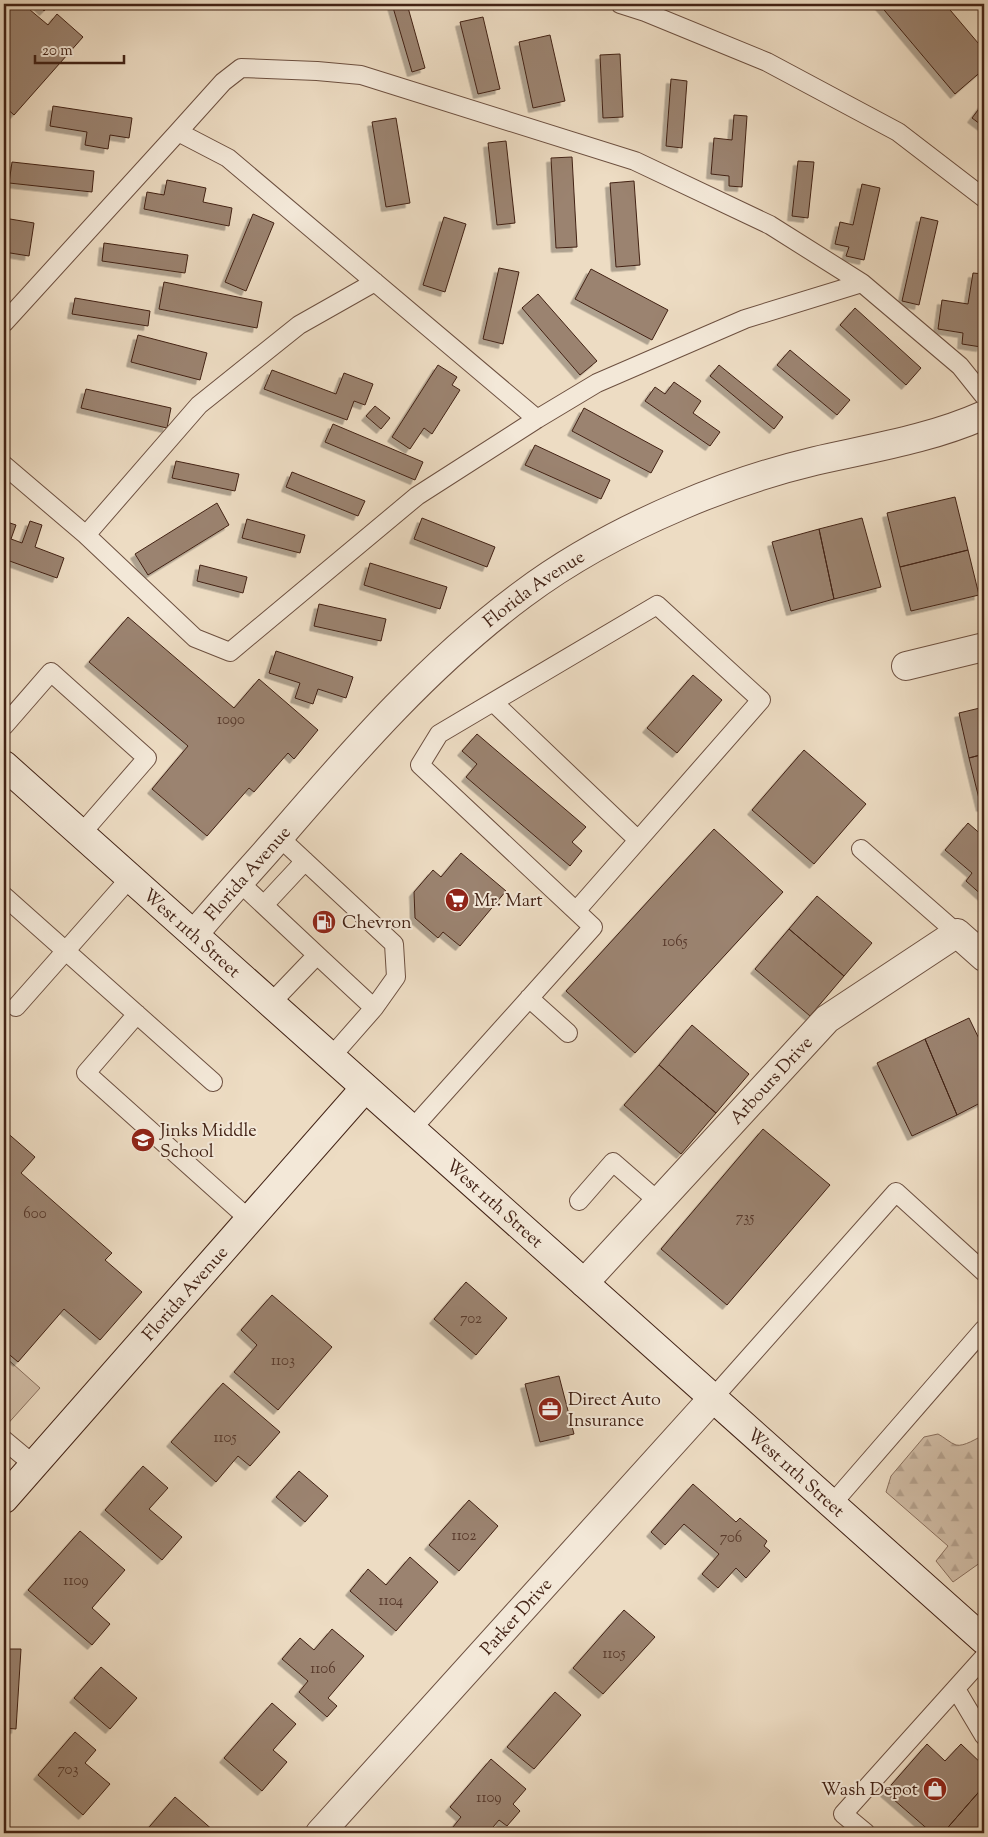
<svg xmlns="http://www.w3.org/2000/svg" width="988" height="1837" font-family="'Sorts Mill Goudy',serif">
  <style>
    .forest { fill: url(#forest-firs); stroke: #896f5d }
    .park { fill: #d0bca5; stroke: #896f5d }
    .building { fill: #9b836f; stroke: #422215; filter: url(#shadow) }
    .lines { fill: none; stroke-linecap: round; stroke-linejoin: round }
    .lane-casing { stroke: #6d5040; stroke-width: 20 }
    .street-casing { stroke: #6d5040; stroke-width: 30 }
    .secondary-casing { stroke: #422215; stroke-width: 30 }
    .lane { stroke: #f3e8d8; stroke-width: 18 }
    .street { stroke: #f3e8d8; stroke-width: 28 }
    .secondary { stroke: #f3e8d8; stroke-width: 28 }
    .labels { text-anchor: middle; stroke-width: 4; stroke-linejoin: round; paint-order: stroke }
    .number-label { font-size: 15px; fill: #583a2c }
    .street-label { font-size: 18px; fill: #422215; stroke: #f3e8d8 }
    .poi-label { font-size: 18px; fill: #422215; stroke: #f3e8d8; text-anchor: start }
  </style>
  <defs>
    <pattern id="forest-firs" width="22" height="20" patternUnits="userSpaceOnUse" patternTransform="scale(1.25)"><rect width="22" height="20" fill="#d0bca5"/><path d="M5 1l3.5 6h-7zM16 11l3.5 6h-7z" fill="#b4a18d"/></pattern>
    <filter id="shadow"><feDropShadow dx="-4.5" dy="4.5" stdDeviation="0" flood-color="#0004"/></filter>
  </defs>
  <rect width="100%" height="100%" fill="#eddcc3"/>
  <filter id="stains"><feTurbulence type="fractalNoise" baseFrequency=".004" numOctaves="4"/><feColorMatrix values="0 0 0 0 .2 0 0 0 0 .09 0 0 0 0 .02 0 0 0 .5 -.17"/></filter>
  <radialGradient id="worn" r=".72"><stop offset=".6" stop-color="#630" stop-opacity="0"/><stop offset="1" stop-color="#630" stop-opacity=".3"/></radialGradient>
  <path class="forest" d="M938 1434C944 1437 950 1443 956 1445 964 1447 977 1438 984 1435V1560L953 1582 936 1561 948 1546 886 1492 891 1476 924 1437Z"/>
  <path class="park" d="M4 1356 40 1388 4 1428Z"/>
  <path class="building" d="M6 4H23L48 25 57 14 83 37 14 115 4 106V75L7 71 4 68V6Z
    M37 4H51L44 11Z
    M392 4H407L425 68 412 72Z
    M879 4H945L984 50V69L955 94Z
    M483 17 500 89 478 94 460 22Z
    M550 35 565 101 533 108 519 42Z
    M620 54 623 117 603 118 600 55Z
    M671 79 687 81 682 148 666 146Z
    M984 102V127L972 118Z
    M53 106 132 118 129 138 110 135 108 149 85 145 87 132 50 126Z
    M734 115 747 116 742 187 729 186V176L711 174 714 138 732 140Z
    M396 118 410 203 386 207 372 122Z
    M506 141 515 223 497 225 488 143Z
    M572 157 577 247 556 248 551 158Z
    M798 161 814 162 808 218 792 216Z
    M12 162 94 171 92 192 9 183Z
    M167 180 206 188 203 202 232 208 229 226 144 209 147 192 164 195Z
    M634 181 640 265 616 267 610 183Z
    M862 184 880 188 864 260 846 256 849 247 835 244 840 222 853 225Z
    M253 214 274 223 246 291 225 282Z
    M444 217 466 224 445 292 423 285Z
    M921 217 938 221 919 305 902 301Z
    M4 218 34 223 29 256 4 252Z
    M104 243 188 255 185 273 102 261Z
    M499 268 519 272 503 344 483 339Z
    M591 269 668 310 652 340 575 299Z
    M973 273 984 274V326L981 347 962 344 963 333 938 329 942 300 968 304Z
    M164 282 262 302 257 328 159 309Z
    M538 294 597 361 580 375 522 308Z
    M75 298 150 311 148 326 72 314Z
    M855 308 921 368 906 385 840 325Z
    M138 335 207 353 200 380 131 362Z
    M790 350 850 400 837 415 777 365Z
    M438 365 457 377 452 385 460 390 432 434 424 428 410 449 392 437Z
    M719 365 783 417 774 429 710 376Z
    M272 370 336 394 344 373 373 384 365 405 354 401 347 420 264 389Z
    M674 382 701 401 693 413 720 432 710 446 645 401 655 387 665 394Z
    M86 389 171 408 167 428 81 408Z
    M375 406 390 418 381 429 366 416Z
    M584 408 663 451 651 473 572 431Z
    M333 424 423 462 415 480 325 442Z
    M535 445 610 480 601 499 525 465Z
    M176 461 239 474 235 491 172 478Z
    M292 472 365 501 358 516 286 487Z
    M955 497 968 550 900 567 887 513Z
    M217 503 229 525 148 575 135 554Z
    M422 518 495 547 487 567 414 539Z
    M862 518 881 587 834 599 819 529Z
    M247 519 305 535 300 553 242 538Z
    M4 521 16 525 11 539 22 543 30 521 42 525 35 547 64 558 57 578 4 559Z
    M819 529 834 599 791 611 772 542Z
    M968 550 979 595 911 611 900 567Z
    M370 563 447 587 440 609 364 585Z
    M200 565 247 577 243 593 197 581Z
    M319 604 386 619 381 641 314 626Z
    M128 617 234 708 259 679 318 730 294 759 288 753 254 792 249 788 207 836 152 789 188 746 89 662Z
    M276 651 353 677 346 698 318 689 313 704 295 698 300 683 269 673Z
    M693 675 722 700 677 753 647 728Z
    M984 707V754L969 758 959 713Z
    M477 734 586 827 572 842 582 851 570 866 466 777 477 764 462 751Z
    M804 750 866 804 814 864 752 810Z
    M984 754V806L981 807 969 758Z
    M968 823 984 837V897L966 881 972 873 945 850Z
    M714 829 783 892 635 1053 566 991Z
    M461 853 506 891 460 946 443 932 438 938 415 918 414 892 433 870 441 877Z
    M817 896 872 943 844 976 789 929Z
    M789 929 844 976 810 1016 755 969Z
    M969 1018 984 1049V1101L957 1115 925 1039Z
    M692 1025 749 1074 716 1113 659 1065Z
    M925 1039 957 1115 912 1136 877 1063Z
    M659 1065 716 1113 681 1154 624 1105Z
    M763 1129 830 1185 727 1305 661 1249Z
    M4 1130 35 1157 21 1173 112 1253 105 1260 142 1292 100 1340 64 1309 18 1362 4 1350Z
    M466 1282 507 1318 476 1355 434 1319Z
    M272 1295 332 1347 278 1410 234 1372 257 1345 241 1330Z
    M559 1376 574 1434 540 1442 525 1384Z
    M223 1383 280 1432 250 1466 238 1456 216 1482 171 1442Z
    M143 1466 168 1488 149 1509 182 1537 162 1560 105 1510Z
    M299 1471 328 1496 305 1522 276 1497Z
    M693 1484 736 1522 740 1518 767 1541 764 1546 770 1551 746 1578 736 1568 718 1588 702 1574 719 1554 684 1524 665 1545 651 1532Z
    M469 1500 498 1526 459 1571 429 1545Z
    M80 1531 125 1570 92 1608 110 1624 92 1645 28 1590Z
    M410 1557 438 1582 396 1631 350 1591 368 1569 386 1585Z
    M624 1610 655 1637 603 1694 573 1668Z
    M332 1629 364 1656 328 1698 337 1706 327 1717 299 1692 308 1681 282 1659 300 1638 314 1650Z
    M4 1649H21L16 1729 4 1728Z
    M101 1667 137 1698 110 1729 74 1698Z
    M555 1692 581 1715 534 1769 507 1747Z
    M272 1703 296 1724 273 1750 287 1762 262 1791 224 1758Z
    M75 1732 96 1750 85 1763 110 1784 83 1815 38 1775Z
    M927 1744 945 1761 961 1744 984 1766V1786L943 1833H932L885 1792Z
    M491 1759 526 1789 513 1804 520 1811 507 1826 499 1820 488 1833H460L453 1827 461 1817 450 1807Z
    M984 1786V1827L978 1833H943Z
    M175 1797 214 1831 212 1833H144Z"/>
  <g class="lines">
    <g class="lane-casing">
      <path id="lane" d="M620 4 645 12 767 62 898 132 984 198
        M178 132 223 82 241 68 317 71 361 75 635 161 770 225 862 283
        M4 323 178 132 228 158 537 419
        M4 465 86 535 195 638 230 652 417 496 537 419 597 383 745 319 862 283 960 366 984 396
        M86 535 199 405 299 325 375 282
        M493 702 638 840
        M4 726 51 672 147 758 81 834
        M279 837 394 944 396 977 374 1008
        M861 849 957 933
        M239 882 317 955
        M4 896 213 1082
        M264 905 305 861
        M529 998 568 1033
        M271 1003 317 955 374 1008 331 1057
        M16 1007 130 878
        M137 1014 86 1073 250 1220
        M412 1129 593 927 420 765 439 734 657 605 761 700 576 911
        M579 1201 613 1162 659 1202
        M713 1398 896 1192 984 1272
        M4 1440 34 1465
        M832 1504 984 1329
        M956 1689 984 1736
        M866 1833 843 1814 984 1657"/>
    </g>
    <g class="street-casing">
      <g id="street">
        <path d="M906 666 984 647"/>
        <path id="s1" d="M194 934C222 901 252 868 281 835 355 749 431 662 523 594 571 558 626 529 680 506 724 487 769 472 815 461 872 448 930 439 984 415"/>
        <path id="s2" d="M584 1283 827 1019 957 933 984 957"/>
        <path id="s3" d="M320 1833 713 1398"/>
      </g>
    </g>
    <g class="secondary-casing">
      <g id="secondary">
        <path id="s4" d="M4 765 984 1640"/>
        <path id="s5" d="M4 1499 365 1088"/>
      </g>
    </g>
    <use href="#lane" class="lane"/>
    <use href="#street" class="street"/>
    <use href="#secondary" class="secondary"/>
  </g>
  <defs>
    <g id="supermarket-disc" transform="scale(1.25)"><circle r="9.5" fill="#8f2418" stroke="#f3e8d8"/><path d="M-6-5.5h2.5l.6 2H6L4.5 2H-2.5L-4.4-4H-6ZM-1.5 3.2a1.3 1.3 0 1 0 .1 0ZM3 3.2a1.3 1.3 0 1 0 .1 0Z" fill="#fff"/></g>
    <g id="fuel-disc" transform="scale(1.25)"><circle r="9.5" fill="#8f2418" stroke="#f3e8d8"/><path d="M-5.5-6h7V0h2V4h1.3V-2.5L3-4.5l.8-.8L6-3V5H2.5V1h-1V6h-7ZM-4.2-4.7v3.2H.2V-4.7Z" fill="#fff"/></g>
    <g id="school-disc" transform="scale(1.25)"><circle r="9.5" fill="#8f2418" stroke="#f3e8d8"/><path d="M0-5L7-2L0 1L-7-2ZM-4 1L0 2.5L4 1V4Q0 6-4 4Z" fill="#fff"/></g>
    <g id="office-disc" transform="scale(1.25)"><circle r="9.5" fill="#8f2418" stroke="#f3e8d8"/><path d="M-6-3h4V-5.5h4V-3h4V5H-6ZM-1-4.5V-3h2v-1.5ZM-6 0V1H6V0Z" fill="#fff"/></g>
    <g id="shop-disc" transform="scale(1.25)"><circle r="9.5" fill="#8f2418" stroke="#f3e8d8"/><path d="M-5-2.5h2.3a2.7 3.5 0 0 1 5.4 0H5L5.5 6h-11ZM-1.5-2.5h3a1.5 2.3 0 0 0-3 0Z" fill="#fff"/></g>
  </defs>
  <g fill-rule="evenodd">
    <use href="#supermarket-disc" x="457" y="900"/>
    <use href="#fuel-disc" x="324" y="922"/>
    <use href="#school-disc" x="143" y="1140"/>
    <use href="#office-disc" x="550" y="1409"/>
    <use href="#shop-disc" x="935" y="1789"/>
  </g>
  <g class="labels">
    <g class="number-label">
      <text x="231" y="724">1090</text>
      <text x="675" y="946">1065</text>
      <text x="35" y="1218">600</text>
      <text x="745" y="1222">735</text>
      <text x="471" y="1323">702</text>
      <text x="283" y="1365">1103</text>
      <text x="225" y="1442">1105</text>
      <text x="464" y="1540">1102</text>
      <text x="731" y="1542">706</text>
      <text x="76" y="1585">1109</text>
      <text x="391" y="1605">1104</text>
      <text x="614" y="1658">1105</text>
      <text x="323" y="1673">1106</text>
      <text x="68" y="1774">703</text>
      <text x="489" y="1802">1109</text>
    </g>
    <g class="street-label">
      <text dy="6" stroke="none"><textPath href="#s1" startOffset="486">Florida Avenue</textPath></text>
      <text dy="6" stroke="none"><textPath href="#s1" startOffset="81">Florida Avenue</textPath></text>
      <text dy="6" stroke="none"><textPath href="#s4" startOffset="252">West 11th Street</textPath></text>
      <text dy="6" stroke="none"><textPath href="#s2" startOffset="276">Arbours Drive</textPath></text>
      <text dy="6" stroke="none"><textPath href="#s4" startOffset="658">West 11th Street</textPath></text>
      <text dy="6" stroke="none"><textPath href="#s5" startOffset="274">Florida Avenue</textPath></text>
      <text dy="6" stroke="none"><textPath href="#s4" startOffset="1062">West 11th Street</textPath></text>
      <text dy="6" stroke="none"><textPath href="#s3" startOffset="292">Parker Drive</textPath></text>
    </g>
    <g class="poi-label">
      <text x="474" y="906">Mr. Mart</text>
      <text x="342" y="928">Chevron</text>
      <text x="160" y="1136">Jinks Middle<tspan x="160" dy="21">School</tspan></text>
      <text x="568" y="1405">Direct Auto<tspan x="568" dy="21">Insurance</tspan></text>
      <text x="918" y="1795" text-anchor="end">Wash Depot</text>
    </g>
  </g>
  <rect width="988" height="1837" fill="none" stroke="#eddcc3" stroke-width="20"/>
  <rect x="5" y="5" width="978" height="1827" fill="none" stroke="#422215" stroke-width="2.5"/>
  <rect x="10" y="10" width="968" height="1817" fill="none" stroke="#422215"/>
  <path d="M35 55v8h89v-8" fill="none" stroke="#422215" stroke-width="2.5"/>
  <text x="42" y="55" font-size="15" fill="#422215" stroke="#f3e8d8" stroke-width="4" paint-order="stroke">20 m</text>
  <rect width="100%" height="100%" filter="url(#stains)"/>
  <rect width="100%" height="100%" fill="url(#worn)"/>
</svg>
